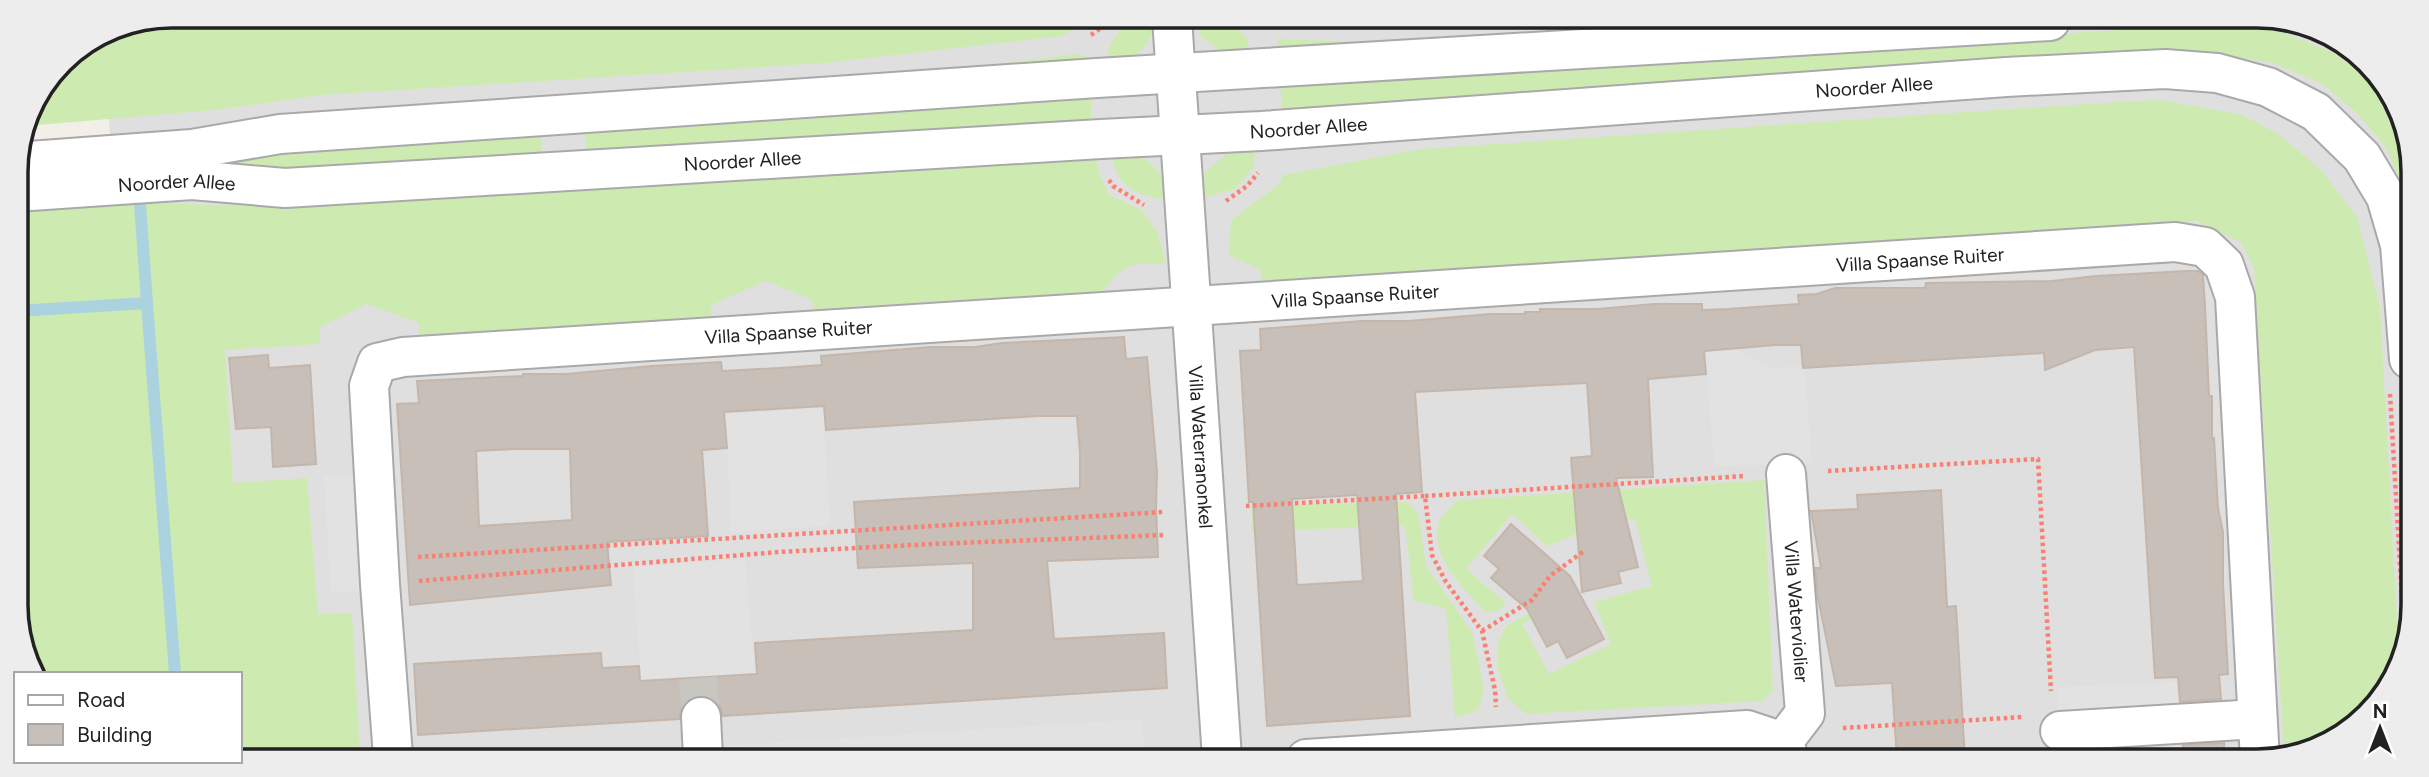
<svg xmlns="http://www.w3.org/2000/svg" width="2429" height="777" font-family="Figtree,sans-serif">
  <style>
    .residential { fill: #e0dfdf }
    .grass { fill: #cdebb0 }
    .parking { fill: #e2e2e2 }
    .lines { fill: none; stroke-linecap: round; stroke-linejoin: round }
    .stream { stroke: #aad3df; stroke-width: 12 }
    .building { fill: #c7bfb8; stroke: #c4b6ab; stroke-width: 2; fill-rule: evenodd }
    .minor-tunnel { stroke: #c8c6c1; stroke-width: 38; stroke-dasharray: 38 19; stroke-linecap: butt }
    .minor-casing { stroke: #a9a9a9; stroke-width: 42 }
    .path { stroke: #fa8072; stroke-width: 4.5; stroke-dasharray: 3.5 3.5; stroke-linecap: butt }
    .minor { stroke: #fff; stroke-width: 38 }
    .labels { text-anchor: middle; stroke-width: 5; stroke-linejoin: round; paint-order: stroke }
    .street-label { font-size: 19px; fill: #222; stroke: #fff }
    .rim { fill: none; stroke: #222; stroke-width: 3.5 }
  </style>
  <rect width="100%" height="100%" fill="#f2efe9"/>
  <path class="residential" d="M172 16 2298 21 2374 69 2410 142 2408 646 2352 729 2267 761 240 756V674H160L101 35 113 28Z"/>
  <path class="grass" d="M172 16 1097 18 1062 36 825 63 322 95 215 110 26 126 32 103 62 61 113 28Z
    M1138 18H1155C1150 54 1135 58 1105 67 1109 41 1115 32 1138 18Z
    M1196 18 1230 19 1247 38 1249 57 1222 52 1201 37Z
    M1335 19H1435L1375 23Z
    M2218 24 2272 28 2334 53 2385 92 2410 142V201L2385 146 2356 112 2321 83 2273 63 2216 54 1283 116 1280 82Z
    M1278 39 1416 44 1279 56Z
    M1078 54 1088 57 1092 69 865 80Z
    M1091 93V128L587 158 584 128Z
    M2161 100 2243 115 2280 135 2321 170 2357 217 2380 307 2399 659 2352 729 2284 755 2254 267 2240 242 2197 221 2095 232 1263 284 1260 270 1229 255 1231 220 1279 184 1283 175 1421 149 2101 103Z
    M540 129 542 160 331 175 190 165 244 154Z
    M1245 144H1256L1253 168 1235 189 1202 198 1205 173 1227 153Z
    M1111 152C1132 152 1152 158 1163 178 1166 184 1166 193 1167 200 1134 194 1117 188 1111 152Z
    M1095 154 1099 174 1110 195 1143 211 1157 232 1166 263C1157 265 1147 263 1138 264 1121 267 1113 278 1104 291L813 309 812 300 766 281 711 305 712 319 419 335V323L367 304 320 327V344L225 350 233 483 307 478 318 614 352 613 360 756H240V674H38L19 635 16 204 106 200 145 203 289 207 695 176Z
    M1764 480 1773 691 1763 701 1526 714 1508 698 1498 670V642L1507 625 1543 606 1549 608 1522 624 1549 674 1611 644 1594 602 1652 586 1635 519 1606 523 1547 546 1512 514 1466 569 1506 603 1498 611 1487 613C1466 593 1425 551 1440 520 1443 512 1453 505 1459 500Z
    M1407 502 1419 515 1426 566 1472 632 1484 690 1478 710 1455 718 1446 608 1414 601 1405 526 1251 531 1252 506Z
    M1736 753H1757L1765 760 1606 759Z"/>
  <path class="parking" d="M1737 350 1769 368 1802 366V368H1805L1812 464 1714 466 1705 351Z
    M823 407 830 525 731 533 726 414Z
    M358 474 366 590 331 593 324 476Z
    M745 559 755 673 641 680 633 567Z
    M2177 682 2181 761 2061 760 2058 687Z
    M1142 719 1144 750 1024 758 544 757Z"/>
  <g class="lines">
    <path class="stream" d="M140 204 147 303
      M17 311 147 303 175 674"/>
  </g>
  <path class="building" d="M2187 271H2198L2203 275 2205 306 2209 396H2212V439L2214 438 2218 508 2223 532V584L2228 674 2219 675 2221 699 2180 702 2178 677 2155 678 2134 347 2095 350 2045 370 2044 353 1803 368 1801 345H1775L1704 351 1706 374 1648 379 1653 477 1616 478 1638 567 1618 572 1621 583 1582 592 1571 458 1592 456 1587 383 1415 392 1422 492 1396 494 1410 716 1267 726 1253 502H1249L1240 351 1261 350 1260 329 1361 321H1408L1490 314H1525V312H1540V309H1598L1654 304H1702V310L1728 309 1799 304 1798 295 1817 294 1835 288H1925L1926 283 2052 281 2096 276ZM1357 495 1363 581 1297 585 1292 499Z
    M1124 337 1126 359 1147 357 1157 472 1156 508 1158 557 1047 561 1054 639 1164 633 1167 688 723 716 720 706 712 698 699 695 690 698 682 706 679 719 418 735 414 664 601 653 602 668 639 666 640 681 757 674 755 643 973 630V563L858 568 854 502 1080 488V453L1077 416H1038L826 430 824 406 724 412 727 448 702 450 708 536 607 542 611 585 410 605 397 404 419 403 417 381 523 376V374H566L652 366 721 362 722 371 780 368 822 365 821 356 931 347H975L1002 343ZM513 449H570L572 520 479 526 476 451Z
    M268 355 269 368 310 365 316 464 273 467 271 427 236 429 229 358Z
    M1941 490 1947 607 1956 606 1965 760H1897L1892 683 1836 686 1818 598 1815 568H1821L1811 511 1858 509 1857 495Z
    M1511 524 1570 576 1604 639 1567 658 1558 641 1547 647 1527 609 1491 578 1499 569 1484 556Z
    M2224 743 2225 761H2183V745Z"/>
  <g class="lines">
    <path class="minor-tunnel" d="M698 678 701 717"/>
    <g class="minor-casing">
      <g id="minor">
        <path id="s1" d="M1172 18 1222 758"/>
        <path d="M16 162 192 149 280 134 1097 78 2050 21"/>
        <path id="s2" d="M16 192 192 180 285 188 1101 139 1261 131 2006 77 2165 69 2217 73 2268 87 2316 112 2362 157 2386 197 2400 245 2409 359"/>
        <path id="s3" d="M1786 474 1805 713 1783 742 1790 760"/>
        <path d="M701 717 703 757"/>
        <path d="M2060 731 2257 719"/>
        <path id="s4" d="M393 756 380 584 369 386 377 363 403 357C994 317 1584 283 2175 242L2205 247 2224 265 2235 297 2260 761"/>
        <path d="M1306 759 1747 730 1783 742"/>
      </g>
    </g>
    <path class="path" d="M1254 19V29
      M1258 19 1272 24
      M1091 35 1115 18
      M1109 180 1113 186 1144 205
      M1226 201 1247 186 1258 173
      M2390 394 2405 651
      M1828 471 2038 459 2051 691
      M1425 496 1745 476
      M1246 506 1425 496 1432 555 1446 582 1482 631 1495 690 1496 707
      M418 557 1164 512
      M419 581 779 552 932 544 1165 535
      M1482 631 1532 600 1550 576 1584 551
      M1843 728 2023 717"/>
    <use href="#minor" class="minor"/>
  </g>
  <g class="labels">
    <g class="street-label">
      <text dy="7" stroke="none"><textPath href="#s2" startOffset="1862">Noorder Allee</textPath></text>
      <text dy="7" stroke="none"><textPath href="#s2" startOffset="1295">Noorder Allee</textPath></text>
      <text dy="7" stroke="none"><textPath href="#s2" startOffset="728">Noorder Allee</textPath></text>
      <text dy="7" stroke="none"><textPath href="#s2" startOffset="161">Noorder Allee</textPath></text>
      <text dy="7" stroke="none"><textPath href="#s4" startOffset="1942">Villa Spaanse Ruiter</textPath></text>
      <text dy="7" stroke="none"><textPath href="#s4" startOffset="1376">Villa Spaanse Ruiter</textPath></text>
      <text dy="7" stroke="none"><textPath href="#s4" startOffset="808">Villa Spaanse Ruiter</textPath></text>
      <text dy="7" stroke="none"><textPath href="#s1" startOffset="430">Villa Waterranonkel</textPath></text>
      <text dy="7" stroke="none"><textPath href="#s3" startOffset="138">Villa Waterviolier</textPath></text>
    </g>
  </g>
  <path d="M0 0H2429V777H0ZM172 28H2257A144 144 0 0 1 2401 172V605A144 144 0 0 1 2257 749H172A144 144 0 0 1 28 605V172A144 144 0 0 1 172 28Z" fill="#ededed" fill-rule="evenodd"/>
  <path class="rim" d="M172 28H2257A144 144 0 0 1 2401 172V605A144 144 0 0 1 2257 749H172A144 144 0 0 1 28 605V172A144 144 0 0 1 172 28Z"/>
  <rect x="14" y="672" width="228" height="91" fill="#ffffff" stroke="#a7a7a7" stroke-width="2"/>
  <rect x="28" y="695" width="35" height="10" fill="#ffffff" stroke="#a7a7a7" stroke-width="2"/>
  <text x="77" y="707" font-size="21" fill="#222222">Road</text>
  <rect x="28" y="724" width="35" height="21" fill="#c7bfb8" stroke="#a7a7a7" stroke-width="2"/>
  <text x="77" y="742" font-size="21" fill="#222222">Building</text>
  <g transform="translate(2380 728)" stroke="#ffffff" stroke-width="5" paint-order="stroke">
  <path d="M0-5L12 26L0 18L-12 26Z" fill="#222222"/>
  <text y="-10" font-size="19" font-weight="bold" text-anchor="middle" fill="#222222">N</text>
  </g>
</svg>
